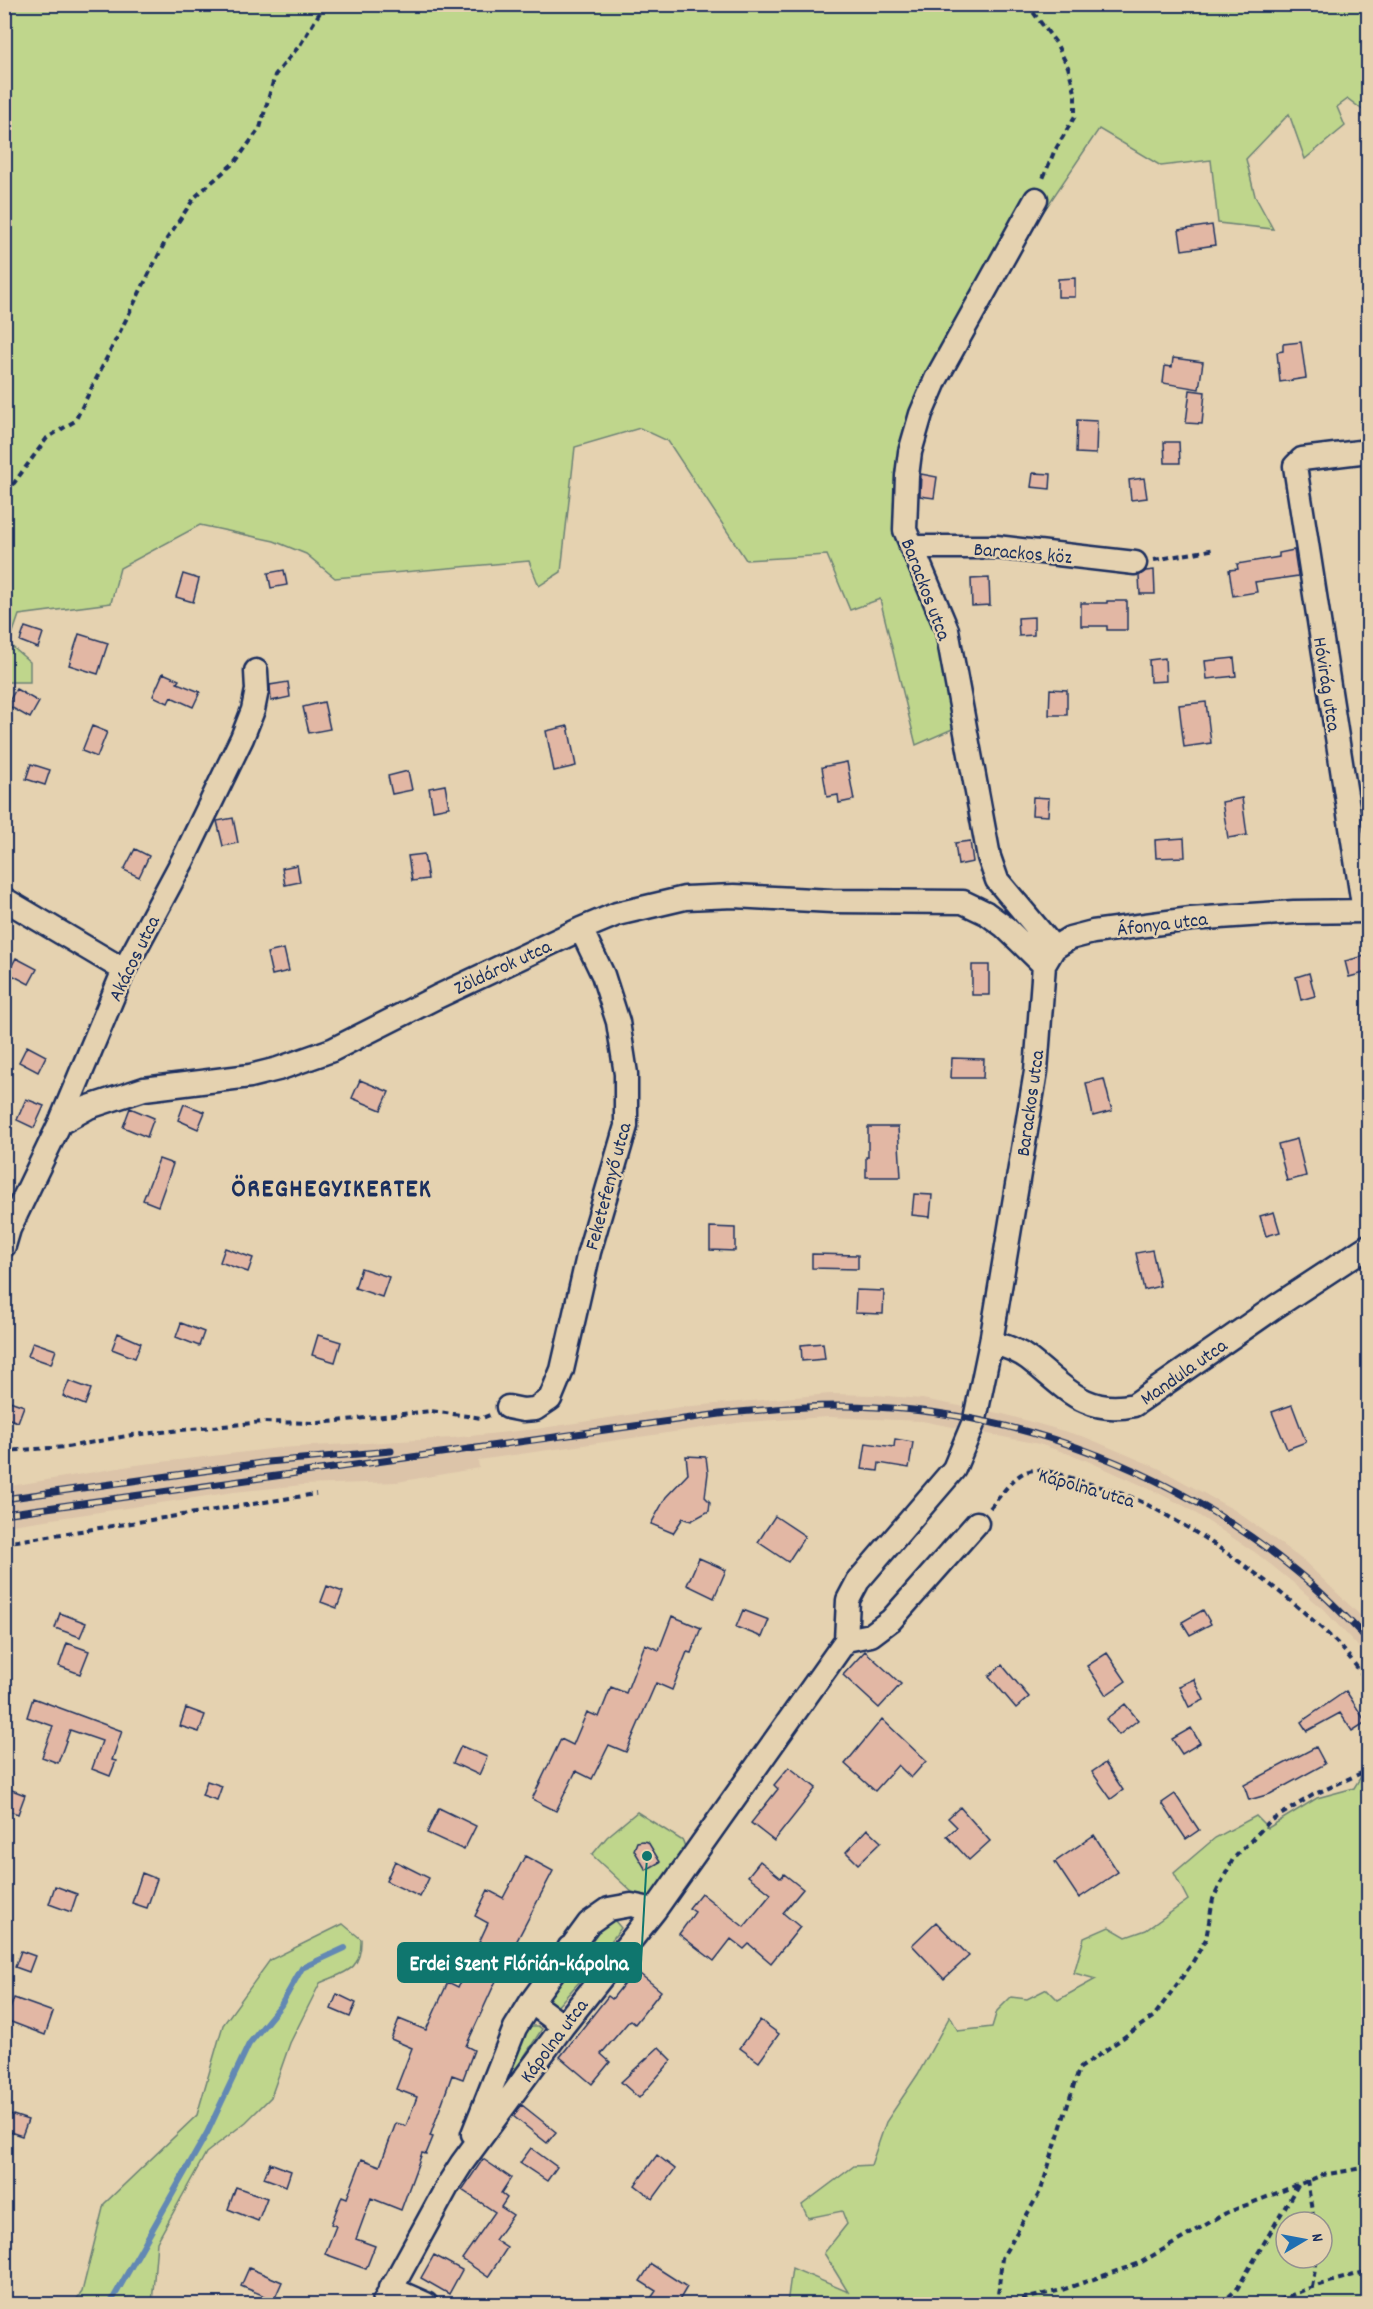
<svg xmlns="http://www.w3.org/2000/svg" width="1373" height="2309" font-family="Dekko,sans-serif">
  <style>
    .built { fill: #dcc4a9 }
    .green { fill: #bfd68c; stroke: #6d8275; stroke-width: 1.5; fill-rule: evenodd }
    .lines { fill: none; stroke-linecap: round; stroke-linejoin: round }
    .stream { stroke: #6288b4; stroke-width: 6 }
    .building { fill: #e2b7a4; stroke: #1b2f5e; stroke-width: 1.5 }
    .minor-casing { stroke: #1b2f5e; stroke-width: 27 }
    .path { stroke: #1b2f5e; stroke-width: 4; stroke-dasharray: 6 4.5; stroke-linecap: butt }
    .minor { stroke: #e5d2b0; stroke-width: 22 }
    .rail-casing { stroke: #1b2f5e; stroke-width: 7 }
    .rail { stroke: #e5d2b0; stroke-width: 4.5; stroke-dasharray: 14; stroke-linecap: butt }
    .labels { text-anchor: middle; stroke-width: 5; stroke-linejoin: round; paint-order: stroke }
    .street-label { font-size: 20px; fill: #1b2f5e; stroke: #e5d2b0 }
    .district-label { font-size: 26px; font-weight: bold; letter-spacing: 1.5px; fill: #1b2f5e; stroke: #e5d2b0 }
    .leader { fill: none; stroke: #0f766e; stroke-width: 2 }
    .callout-dot { fill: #0f766e; stroke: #e5d2b0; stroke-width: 2 }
    .callout { fill: #0f766e; stroke: #0f766e; stroke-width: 2 }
    .callout-label { font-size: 21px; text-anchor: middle; font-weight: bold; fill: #fff }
  </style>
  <rect width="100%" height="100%" fill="#e5d2b0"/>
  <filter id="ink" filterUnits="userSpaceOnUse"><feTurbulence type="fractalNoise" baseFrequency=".0167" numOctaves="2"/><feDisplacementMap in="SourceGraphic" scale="12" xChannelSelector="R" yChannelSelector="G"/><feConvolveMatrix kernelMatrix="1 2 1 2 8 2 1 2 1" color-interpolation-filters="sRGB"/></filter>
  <g filter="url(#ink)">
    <path class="built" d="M830 1394 876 1395 922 1399 1003 1414 1085 1437 1158 1468 1236 1511 1304 1561 1368 1623V1657L1323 1609 1290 1580 1256 1553 1186 1507 1150 1489 1081 1458 1039 1444 922 1421 829 1417 744 1422 478 1460 479 1468 397 1482 302 1485 234 1492 5 1526V1487L136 1465 279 1448 452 1438 536 1429 681 1407Z"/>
    <path class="green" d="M4 5H1368V114L1348 99 1337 107 1345 126 1305 159 1289 114 1246 159 1255 196 1273 229 1218 223 1211 160 1161 166 1099 129 912 407 897 531 943 633 957 727 916 745 880 599 850 610 827 555 746 560 668 441 640 428 575 447 561 572 539 586 529 561 335 578 306 554 274 541 200 525 120 568 111 603 19 615 9 644 30 662V682H5Z
      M1368 1765V2304H787L792 2268 848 2292 824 2253 847 2224 842 2211 808 2218 802 2205 854 2166 871 2165 886 2122 918 2074 950 2016 958 2031 992 2027 997 2011 1011 1997 1027 1999 1047 1989 1058 2000 1096 1979 1074 1973 1084 1938 1109 1927 1126 1937 1146 1930 1188 1900 1174 1873 1215 1838 1256 1816 1268 1828 1317 1798 1354 1788ZM1286 2222H1322V2258H1286Z
      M637 1812 683 1841 687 1853 650 1903 634 1894 592 1855 607 1837Z
      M607 1921H615L621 1928 596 1961 579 1948Z
      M343 1924 361 1939C362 1971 345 1972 320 1983L290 2043 271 2097 246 2122 206 2153 157 2242 152 2304H73L82 2292 104 2204 197 2115 223 2025 270 1960Z
      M570 1963 588 1972 555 2009 549 2001 557 1978Z
      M529 2026H538L542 2029 511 2077 506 2073 522 2030Z"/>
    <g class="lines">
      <path class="stream" d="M110 2304 207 2133 249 2044 281 2005 302 1968 345 1948"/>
    </g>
    <path class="building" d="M1212 225 1215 245 1182 250 1179 230Z
      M1075 278V297H1058V279Z
      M1301 342 1306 378 1280 382 1277 352 1283 351V344Z
      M1173 358 1203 362 1199 389 1163 383 1165 366 1172 367Z
      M1190 390 1205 392 1202 424 1186 423Z
      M1077 420 1097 421 1096 454 1076 453Z
      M1164 442H1179L1180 463H1165Z
      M1033 473 1051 474 1050 489 1031 487Z
      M921 474 937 477 934 498 920 496Z
      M1144 478 1147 498 1131 500 1129 480Z
      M1294 550 1298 576 1255 582 1257 592 1233 596 1229 570 1238 569 1237 564 1279 557V553Z
      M284 570 287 585 271 588 268 573Z
      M1154 570 1155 594H1140L1139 576 1146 571Z
      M183 574 199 579 193 602 176 597Z
      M989 578 990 605 972 606 971 579Z
      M1107 601H1127V630H1107V626H1081V603H1107Z
      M1034 617V635L1019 636 1018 618Z
      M25 627 43 633 38 648 20 641Z
      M79 634 108 643 98 674 69 665Z
      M1165 658 1166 681 1150 682 1149 660Z
      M1234 658 1236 676 1207 679 1205 661Z
      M163 673 179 680 177 683 200 692 193 707 171 697 168 703 153 696Z
      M288 682 290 697 271 701 270 685Z
      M16 689 39 702 30 718 7 705Z
      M1050 689 1067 690V715H1049Z
      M324 702 330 729 309 733 303 707Z
      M1206 702 1211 743 1184 747 1179 705Z
      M92 726 107 732 97 757 82 751Z
      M568 726 576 766 554 771 546 731Z
      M847 762 854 800 839 803 838 795 827 797 822 767Z
      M31 764 50 770 45 785 26 779Z
      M408 771 412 790 392 794 388 776Z
      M445 785 449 807 433 810 429 788Z
      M1033 797 1049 798 1048 816 1032 815Z
      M1242 798 1247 835 1228 838 1222 802Z
      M233 818 238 843 223 846 217 821Z
      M1184 838 1185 857 1156 858 1155 840Z
      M970 841 973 862 958 865 955 843Z
      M135 849 149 856 139 877 124 870Z
      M424 854 428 879 412 881 408 856Z
      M297 865 300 882 285 885 282 868Z
      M284 949 289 971 272 975 267 953Z
      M1365 956 1368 972 1349 977 1345 961Z
      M16 958 37 969 29 984 8 973Z
      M972 965H989V995H972Z
      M1309 973 1315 996 1301 1000 1296 977Z
      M27 1046 46 1056 38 1072 19 1062Z
      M952 1058 984 1059 983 1078H951Z
      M1104 1079 1112 1111 1093 1116 1086 1083Z
      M360 1080 389 1092 381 1110 352 1098Z
      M26 1099 44 1106 34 1128 17 1120Z
      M184 1104 205 1112 198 1129 178 1120Z
      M130 1108 154 1118 147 1137 123 1127Z
      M868 1127H898L901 1177H866V1157H868Z
      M1297 1139 1306 1176 1287 1181 1278 1144Z
      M159 1159 173 1164 158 1206 143 1200Z
      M914 1194 932 1195 930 1217 912 1215Z
      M1274 1212 1280 1232 1266 1236 1260 1216Z
      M710 1227 735 1228V1251L710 1250Z
      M225 1248 253 1258 248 1272 220 1262Z
      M1152 1250 1160 1286 1144 1290 1136 1253Z
      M812 1254 858 1255V1269L812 1268Z
      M361 1268 389 1277 382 1297 355 1288Z
      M856 1290 884 1291 883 1314 855 1313Z
      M181 1323 204 1332 199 1346 176 1337Z
      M118 1333 141 1343 135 1358 112 1349Z
      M318 1335 341 1342 335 1362 312 1355Z
      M33 1342 56 1350 51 1364 28 1356Z
      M823 1343 825 1359 802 1361 801 1345Z
      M69 1381 91 1389 85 1405 63 1396Z
      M4 1399 24 1406 18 1422 4 1417Z
      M1292 1405 1306 1442 1287 1449 1272 1412Z
      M895 1439 913 1442 909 1468 879 1463 878 1471 862 1469 866 1443 894 1447Z
      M686 1456 706 1457 708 1473 705 1497 710 1502 709 1511 691 1521 683 1518 673 1533 651 1524 666 1497 688 1474Z
      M775 1516 805 1536 788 1562 758 1542Z
      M699 1558 726 1570 714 1598 687 1585Z
      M327 1586 343 1592 337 1608 321 1602Z
      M743 1610 769 1620 762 1637 736 1627Z
      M1203 1610 1211 1624 1190 1635 1182 1622Z
      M60 1613 86 1623 80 1637 55 1628Z
      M672 1616 701 1628 691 1653 687 1652 672 1690 656 1683 626 1752 609 1745 592 1779 576 1771 556 1811 532 1799 561 1739 573 1745 587 1712 599 1717 611 1687 626 1693 645 1644 659 1650Z
      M67 1643 89 1651 80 1674 59 1666Z
      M865 1651 901 1684 879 1708 843 1675Z
      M1107 1653 1126 1681 1106 1695 1087 1666Z
      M1002 1665 1029 1697 1016 1708 989 1676Z
      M1194 1679 1204 1700 1189 1707 1179 1686Z
      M1346 1691 1366 1722 1352 1731 1340 1713 1307 1731 1301 1722Z
      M33 1698 122 1731 112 1760 116 1761 110 1776 92 1769 102 1741 70 1730 58 1763 42 1757 53 1726 27 1717Z
      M1125 1704 1138 1720 1119 1735 1106 1719Z
      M186 1708 205 1715 199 1732 180 1726Z
      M882 1719 926 1761 911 1778 898 1765 875 1791 845 1764Z
      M1191 1728 1200 1743 1182 1754 1172 1739Z
      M461 1746 487 1757 479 1775 453 1763Z
      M1316 1747 1325 1764 1270 1794 1249 1800 1244 1785Z
      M1105 1763 1123 1790 1111 1799 1092 1772Z
      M789 1767 816 1788 774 1841 751 1823 778 1789 774 1785Z
      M207 1781 222 1786 217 1800 202 1795Z
      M4 1787 25 1795 18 1814 4 1809Z
      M1175 1794 1199 1830 1186 1839 1162 1803Z
      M960 1807 990 1841 969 1860 947 1836 957 1827 948 1818Z
      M439 1808 476 1826 464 1850 427 1833Z
      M867 1829 881 1842 858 1864 846 1852Z
      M1094 1835 1118 1872 1079 1898 1055 1862Z
      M643 1841 648 1842 660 1862 646 1870 634 1850 637 1842Z
      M525 1856 553 1871 494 1985 466 2046 474 2050 463 2079 452 2075 430 2136 433 2137 426 2154 422 2153 401 2210 371 2198 356 2239 375 2246 366 2269 325 2254 336 2226 331 2224 342 2196 347 2198 362 2159 380 2166 396 2123 406 2126 417 2097 396 2089 412 2048 391 2039 399 2019 426 2030 448 1982 458 1987 488 1923 475 1916 488 1890 503 1898Z
      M395 1861 429 1878 420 1897 386 1881Z
      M760 1861 781 1878 784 1874 803 1889 783 1913 800 1927 771 1963 749 1944 744 1949 731 1939 714 1961 679 1934 695 1912 689 1908 701 1893 744 1927 771 1894 748 1876Z
      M142 1873 157 1879 147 1908 132 1903Z
      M55 1886 77 1894 71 1912 49 1904Z
      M936 1922 969 1956 944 1979 912 1945Z
      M21 1951 35 1956 29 1972 15 1967Z
      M635 1970 661 1991 635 2024 630 2020 601 2054 610 2062 592 2084 560 2057 608 1996 612 1999Z
      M337 1994 356 2003 350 2017 331 2009Z
      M14 1998 53 2012 45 2035 6 2020Z
      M760 2020 779 2034 759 2062 740 2048Z
      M659 2047 672 2060 639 2098 621 2082Z
      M522 2105 556 2132 547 2143 513 2116Z
      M10 2114 28 2120 22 2136 4 2130Z
      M531 2148 557 2167 547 2181 520 2163Z
      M657 2155 675 2169 653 2199 635 2185Z
      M483 2159 511 2178 501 2193 507 2198 501 2207 513 2215 495 2240 507 2248 488 2277 462 2259 495 2212 462 2190Z
      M270 2163 291 2171 286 2186 264 2178Z
      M236 2187 267 2198 258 2221 228 2209Z
      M434 2255 462 2270 449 2294 421 2278Z
      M651 2264 687 2287 677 2304H647L656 2291 640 2281Z
      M249 2268 282 2282 274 2300 241 2286Z"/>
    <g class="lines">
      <g class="minor-casing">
        <path id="minor" d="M1036 199 936 379 921 414 910 452 907 476 905 530 947 630 989 857 997 880 1054 948
          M911 547H996L1135 563
          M4 899 124 970
          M1364 911 1295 466 1302 459 1368 451
          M60 1123 89 1107 144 1089 250 1076 278 1069 332 1050 437 997 581 929 617 914 685 898 734 896 832 901 963 902 986 913 1005 927 1044 965
          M4 1246 9 1229 60 1123 124 970 183 860 242 738 253 710 257 690 256 671
          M991 1342C1005 1346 1017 1350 1029 1359 1064 1386 1085 1416 1134 1405L1275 1307 1368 1246
          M508 1407 523 1410 535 1409 550 1399 562 1370 589 1252 626 1126V1074L618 1022 603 975 581 929
          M846 1640 871 1635 891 1620 977 1523
          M569 1948 603 1975
          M531 2002 563 2026
          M473 2134 515 2028 531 2002 589 1923 609 1909 631 1905 655 1910
          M390 2288 426 2304
          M383 2304 448 2185 462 2163 563 2026 655 1910 846 1640 848 1600 858 1581 954 1469 975 1419 991 1342 1036 1071 1044 965 1054 948 1070 938 1093 932 1191 919 1294 912 1368 911"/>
      </g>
      <path class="path" d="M1027 4 1056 43 1068 67 1075 92V116L1054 152 1042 181
        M4 491 14 483 47 438 75 421 166 240 195 197 236 161 260 128 275 75 300 45 322 9 327 4
        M1154 560 1216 549
        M4 1451 67 1447 132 1435 263 1422 319 1423 431 1411 482 1418 490 1415
        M990 1508C1000 1497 1014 1474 1029 1471 1044 1467 1063 1476 1078 1480 1099 1487 1122 1492 1142 1502 1208 1536 1281 1588 1334 1640 1347 1652 1357 1668 1368 1682
        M4 1543 316 1494
        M1307 2180 1314 2222
        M1312 2287 1317 2258
        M997 2304 1002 2258 1041 2190 1079 2069 1154 2016 1191 1965 1206 1939 1213 1899 1233 1859 1269 1822 1313 1795 1368 1770
        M1001 2304 1062 2290 1140 2263 1226 2213 1323 2175 1368 2167
        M1221 2304 1237 2289 1298 2185
        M1269 2304 1312 2287 1368 2271"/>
      <use href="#minor" class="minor"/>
      <g class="rail-casing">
        <path id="rail" d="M4 1499 268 1462 391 1451
          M4 1514 720 1414C771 1409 823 1404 875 1407 1028 1415 1177 1473 1296 1571 1322 1592 1345 1616 1368 1640"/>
      </g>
      <use href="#rail" class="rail"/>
    </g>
  </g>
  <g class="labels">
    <g class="street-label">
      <text transform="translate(1023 552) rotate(5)" y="7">Barackos köz</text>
      <text transform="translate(927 589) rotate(69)" y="7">Barackos utca</text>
      <text transform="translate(1328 684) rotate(81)" y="7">Hóvirág utca</text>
      <text transform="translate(1162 923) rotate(-7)" y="7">Áfonya utca</text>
      <text transform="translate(133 958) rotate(-64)" y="7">Akácos utca</text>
      <text transform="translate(502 966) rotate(-25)" y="7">Zöldárok utca</text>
      <text transform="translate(1029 1103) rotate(-82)" y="7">Barackos utca</text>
      <text transform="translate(607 1186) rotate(-75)" y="7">Feketefenyő utca</text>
      <text transform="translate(1183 1371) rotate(-35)" y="7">Mandula utca</text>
      <text transform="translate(1087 1487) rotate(16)" y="7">Kápolna utca</text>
      <text transform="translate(553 2040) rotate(-53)" y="7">Kápolna utca</text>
    </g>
    <g class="district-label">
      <text x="332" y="1196">ÖREGHEGYIKERTEK</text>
    </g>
  </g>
  <path class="leader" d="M647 1856L641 1963"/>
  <circle class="callout-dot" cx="647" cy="1856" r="6"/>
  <rect class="callout" x="398" y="1943" width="243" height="39" rx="6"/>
  <g class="callout-label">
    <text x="519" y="1970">Erdei Szent Flórián-kápolna</text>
  </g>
  <rect width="1373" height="2309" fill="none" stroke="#e5d2b0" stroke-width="24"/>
  <rect x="12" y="12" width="1349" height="2285" fill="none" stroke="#1b2f5e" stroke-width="2" filter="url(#ink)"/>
  <g transform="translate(1304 2240) rotate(80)"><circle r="28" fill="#e5d2b0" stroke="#94918f" stroke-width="1.5"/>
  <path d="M0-4.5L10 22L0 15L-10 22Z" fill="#1f6fb2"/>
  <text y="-9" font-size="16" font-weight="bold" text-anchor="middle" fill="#1b2f5e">N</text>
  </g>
</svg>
